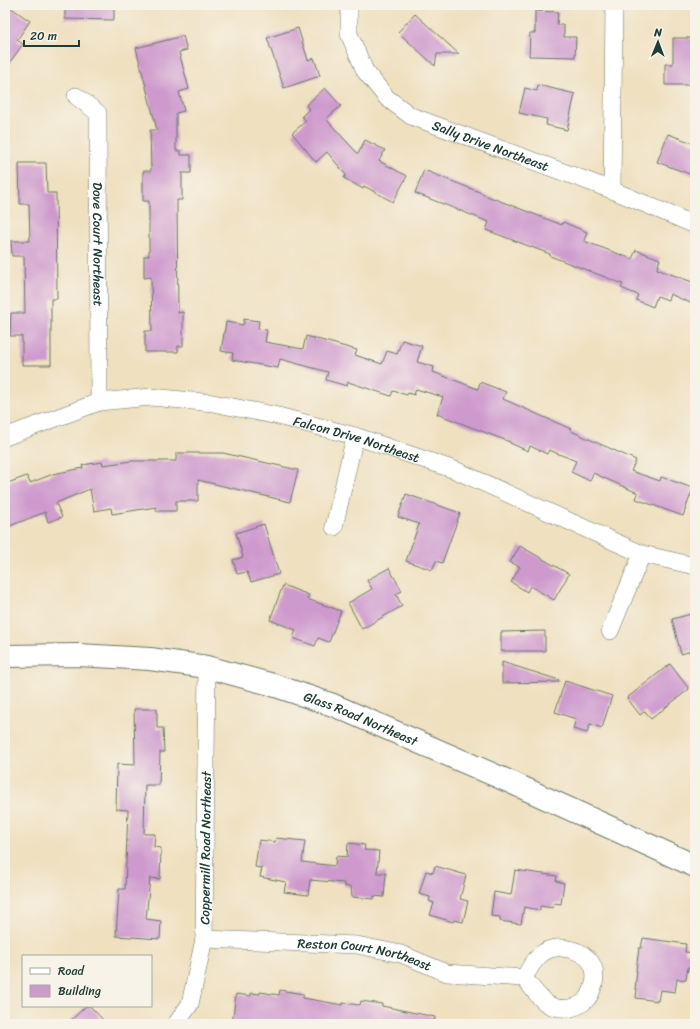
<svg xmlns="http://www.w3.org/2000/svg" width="700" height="1029" font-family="Sriracha,sans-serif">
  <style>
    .building { fill: #ce9ace }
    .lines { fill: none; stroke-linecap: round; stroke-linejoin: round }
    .minor-casing { stroke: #687665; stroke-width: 18 }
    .tertiary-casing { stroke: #687665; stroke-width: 24 }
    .minor { stroke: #fff; stroke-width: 17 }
    .tertiary { stroke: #fff; stroke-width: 22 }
    .labels { text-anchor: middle; stroke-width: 4; stroke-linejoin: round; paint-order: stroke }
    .street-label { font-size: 13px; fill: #1f3d34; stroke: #f7f3e8 }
  </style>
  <rect width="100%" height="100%" fill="#f7f3e8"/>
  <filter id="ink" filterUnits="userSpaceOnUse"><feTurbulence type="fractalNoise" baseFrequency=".025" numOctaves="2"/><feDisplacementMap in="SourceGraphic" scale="8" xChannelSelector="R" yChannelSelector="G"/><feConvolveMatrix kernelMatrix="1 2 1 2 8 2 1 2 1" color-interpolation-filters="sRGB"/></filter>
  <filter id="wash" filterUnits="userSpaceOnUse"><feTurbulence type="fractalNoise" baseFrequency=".012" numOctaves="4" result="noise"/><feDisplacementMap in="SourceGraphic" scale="16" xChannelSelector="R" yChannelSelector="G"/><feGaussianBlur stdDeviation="0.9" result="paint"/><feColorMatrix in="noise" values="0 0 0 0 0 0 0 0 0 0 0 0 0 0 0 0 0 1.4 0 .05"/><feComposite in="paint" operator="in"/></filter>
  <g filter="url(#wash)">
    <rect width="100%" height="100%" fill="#efe0c0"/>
    <g id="blocks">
      <path class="building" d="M5 5H7L30 21 17 40 23 44 5 69Z
        M65 5H114V20L65 19Z
        M535 11 558 12 557 25H564V37H576L575 57 529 56 530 33H535Z
        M415 14 459 54H437L435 66 398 32Z
        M298 28 308 60 314 58 320 76 284 88 267 38Z
        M183 36 187 50 179 52 189 89 179 92 184 111 176 113V151H181V155H191V173H182V200H177L178 313 183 312V346H178V352H145V331H152L151 277 144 278V256H149V201H143V171H151L150 130H157L136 48Z
        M673 38H695V85H665V64H673Z
        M538 85 575 94 567 130 546 125 547 119 519 113 525 88 537 91Z
        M325 88 341 106 326 119 358 154 365 140 385 150 379 161 407 176 393 202 364 186 363 189 344 178 346 175 327 152 316 162 292 133 306 121 302 116 309 109 306 105Z
        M668 134 695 144V176L657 162Z
        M19 163H46L47 193H56L57 299H51V365H22V336H10L11 313H25L24 256H12L11 241H30L29 204H20Z
        M424 170 482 193V194L562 225 563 222 587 232 584 241 632 259 636 250 660 259 657 269 695 283V305L670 294 668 300 657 296 653 307 636 300 638 295 621 288 623 284 550 256V254L486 230 489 222 415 193Z
        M244 319 259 321 258 329 267 330 265 342 303 349 306 336 357 350 355 355 382 364 387 351 397 354 402 340 422 346 417 362 434 367 433 372 478 389 480 382 506 392 503 399 571 429V431L636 460 631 471 660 481 661 477 693 488 683 516 636 499 638 493 593 473 590 481 571 472 576 461 549 450 547 454 530 446 528 451 510 443V442L437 414 443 397 416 389 414 395 408 393 407 395 393 391 391 396 348 382 347 386 326 380 328 372 280 359 278 368 232 360 233 353 221 351 226 322 243 325Z
        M176 453H223L298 470 290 502 198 480V501H176V511H156V507L112 514 111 508 94 511 90 489 56 503 62 517 48 522 45 512 5 528V484L27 476 30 483 53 474 83 468 82 465 102 462 103 465 132 461H176Z
        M406 494 460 513 442 563 436 561 432 570 406 561 419 524 398 517Z
        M264 524 279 574 251 582 247 572 237 574 233 560 243 557 236 533Z
        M520 546 569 574 554 600 530 586 527 592 511 582 520 567 510 562Z
        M389 568 402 591 396 594 402 606 362 629 348 603 372 589 367 580Z
        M283 585 309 595 307 599 341 611 329 642 318 638 315 646 293 638 296 630 270 620Z
        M695 613V650L681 654 672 619Z
        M545 631V651H501V632Z
        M502 662 559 680 558 682 502 683Z
        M670 664 689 689 651 719 645 711 640 715 627 698Z
        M565 681 612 696 602 728 590 724 587 733 573 729 576 719 555 712Z
        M134 709H157V728H163L164 752H160L159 785H145L144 834H155L154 847 161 848 160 879 150 878 146 919 161 921 160 939 116 936 119 889H125L128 810 116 809 117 764 135 765Z
        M276 838 305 841 302 862 335 866 336 856 347 857 348 843 365 845 364 850 379 851 377 873H386L384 897 374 896V899L352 897 351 887 344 886V883L310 880 308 895 284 892 286 882 260 877 262 868 255 867 259 840 275 842Z
        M435 866 466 875 460 899 468 901 463 922 454 920 453 922 430 915 434 903 429 901 430 897 419 894 426 871 433 873Z
        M515 870 557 876 556 881 564 883 561 904 554 903 553 908 540 906V910L524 907 521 924 500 921V917L491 916 494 892 511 895Z
        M643 938 686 944 685 952 695 953V968L688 967 686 980 677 979 675 992 660 990 658 1001 636 998 637 989H635L637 971H636L639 948H641Z
        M280 990 303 994V998L343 1005V1003L360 1005 361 1001 382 1004V1006L435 1017 434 1024H232L236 994 251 996V993L260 994V992L279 995Z
        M86 1006H90L107 1024H67Z"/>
    </g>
  </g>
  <g filter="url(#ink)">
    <use href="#blocks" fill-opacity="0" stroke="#687665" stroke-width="1"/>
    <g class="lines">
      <g class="minor-casing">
        <g id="minor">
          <path id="s1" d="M349 5V34L365 71 387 98 411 116 612 190 695 225"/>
          <path id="s2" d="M76 96 98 113 99 402"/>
          <path d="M612 190 614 5"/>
          <path id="s3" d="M5 437 99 402 151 397 213 403 278 416 355 436 455 470 642 554 695 566"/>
          <path d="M334 527 355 436"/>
          <path d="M610 631 642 554"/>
          <path id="s4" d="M204 939 357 945 401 954 447 973 524 978C531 986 538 997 546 1003 557 1011 577 1010 586 1000 591 996 592 989 594 984 599 961 582 950 562 948 542 946 532 963 524 978"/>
          <path id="s5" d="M176 1024 190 1004 204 939 207 667"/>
        </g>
      </g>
      <g class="tertiary-casing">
        <g id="tertiary">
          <path id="s6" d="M5 656 78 655 150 659 207 667 270 684 333 705 508 781 695 866"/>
        </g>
      </g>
      <use href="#minor" class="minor"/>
      <use href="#tertiary" class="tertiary"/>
    </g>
  </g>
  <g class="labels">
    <g class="street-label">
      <text dy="5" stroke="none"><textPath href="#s1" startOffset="219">Sally Drive Northeast</textPath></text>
      <text dy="5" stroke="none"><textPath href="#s2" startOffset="159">Dove Court Northeast</textPath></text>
      <text dy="5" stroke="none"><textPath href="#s3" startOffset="363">Falcon Drive Northeast</textPath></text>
      <text dy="5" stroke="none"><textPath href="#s6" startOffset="365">Glass Road Northeast</textPath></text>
      <text dy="5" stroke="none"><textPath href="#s5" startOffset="182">Coppermill Road Northeast</textPath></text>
      <text dy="5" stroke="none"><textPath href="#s4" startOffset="162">Reston Court Northeast</textPath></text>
    </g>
  </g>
  <rect width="700" height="1029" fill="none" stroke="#f7f3e8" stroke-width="20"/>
  <rect x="22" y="955" width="130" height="52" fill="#f7f3e8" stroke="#a1aaa0"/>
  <rect x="30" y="968" width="20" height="6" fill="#ffffff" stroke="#a1aaa0"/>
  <text x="58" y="975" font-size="12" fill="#1f3d34">Road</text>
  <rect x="30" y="985" width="20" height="12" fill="#ce9ace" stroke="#a1aaa0"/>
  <text x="58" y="995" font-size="12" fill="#1f3d34">Building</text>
  <g transform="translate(658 42) rotate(1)" stroke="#f7f3e8" stroke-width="3" paint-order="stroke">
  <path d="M0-3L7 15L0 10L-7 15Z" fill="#1f3d34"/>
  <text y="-6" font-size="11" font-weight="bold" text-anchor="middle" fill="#1f3d34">N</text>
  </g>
  <path d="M24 40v6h55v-6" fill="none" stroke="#1f3d34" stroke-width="2"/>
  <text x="30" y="40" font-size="12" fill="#1f3d34" stroke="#f7f3e8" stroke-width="3" paint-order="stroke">20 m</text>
</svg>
